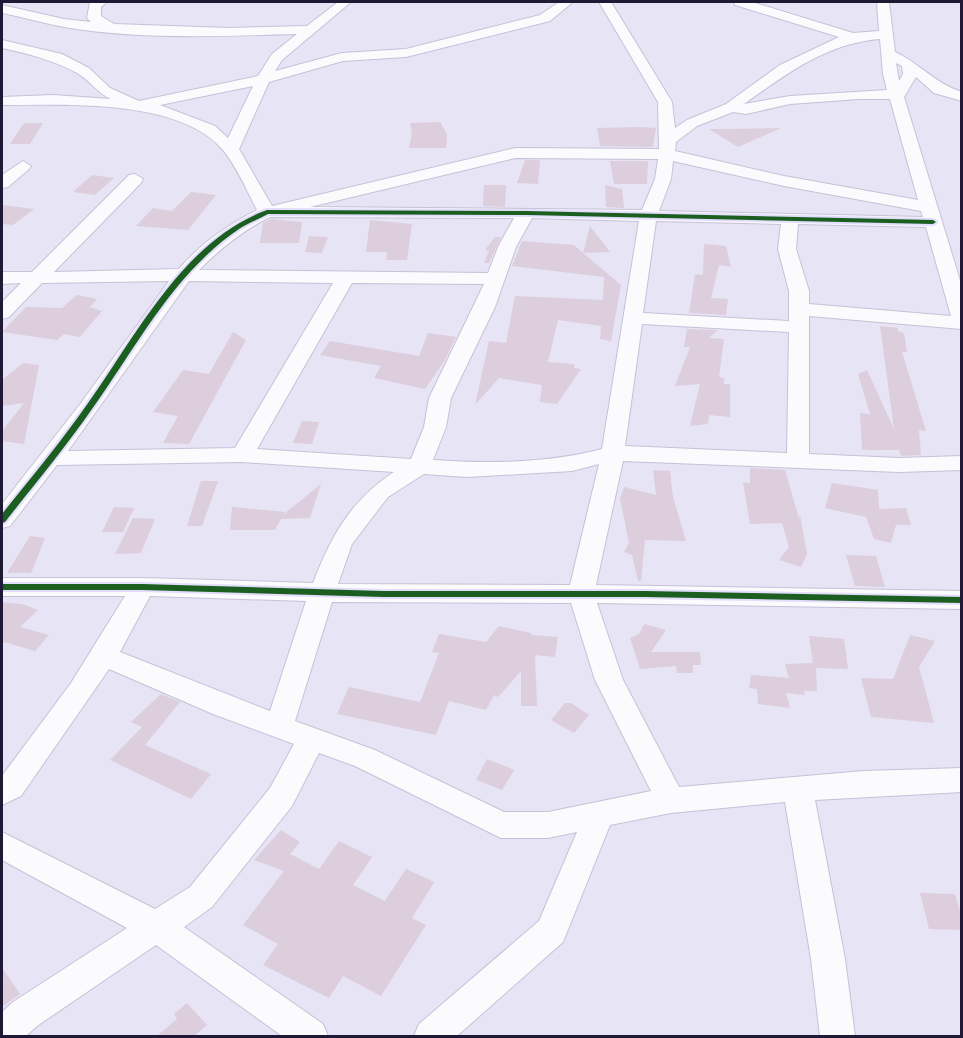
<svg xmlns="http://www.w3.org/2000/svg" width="963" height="1038" font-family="'Fira Sans',sans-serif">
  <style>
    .building { fill: #dccedc }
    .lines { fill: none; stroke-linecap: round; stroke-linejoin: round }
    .minor-casing { stroke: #c6c1d7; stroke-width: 2 }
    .minor { fill: #fbfbfe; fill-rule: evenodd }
    .cycleway-casing { stroke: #e3ddfc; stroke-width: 4 }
    .cycleway { fill: #1b5e20; fill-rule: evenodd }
  </style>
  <rect width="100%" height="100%" fill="#e7e4f5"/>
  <path class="building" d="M440 122 447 134 446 148H409L412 133 410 123Z
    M24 123H43L30 144H10Z
    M639 127 656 128 653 147 600 146 597 128Z
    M781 128 738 147 709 129H735Z
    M525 160H540L538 184 517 183Z
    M610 161H648L647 184H614Z
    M92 175 114 178 95 195 73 192Z
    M484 185H506L505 207 483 206Z
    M605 185 622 189 624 208 606 207Z
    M191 192 216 195 188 230 136 226 153 208 172 211Z
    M2 205 34 209 13 225 2 224Z
    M271 219 302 222 299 243H260L263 223Z
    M370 220 412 224 407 260H386L387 252H366Z
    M590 226 610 252 583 253 621 285 611 341 600 339 601 326 558 320 548 362 574 364V368L581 369 557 404 540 402 542 385 499 378 475 405 489 341 506 343 515 296 603 300 604 277 512 266 522 241 574 245 583 253Z
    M309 236 328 237 322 253 305 252Z
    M495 237H501L489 263H484L489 251 485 250Z
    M704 244 726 246 731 267 719 265 711 298 728 299 726 315 689 313 695 274 703 275Z
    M77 295 97 299 90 307 102 311 80 337 64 334 57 340 2 332 26 307 62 308Z
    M880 326 898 328V331L904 333 907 352H902L926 431 919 430 921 455 901 456 899 450H862L860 413 870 414 858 374 867 370 894 429Z
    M687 329 718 330 709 338 724 339 719 377 724 378V384H730V417L709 415 708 424 690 426 700 384 675 386 690 347H684Z
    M233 332 246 340 189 444 163 443 178 416 153 412 183 370 209 374Z
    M428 333 456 337 445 360 425 389 374 378 381 366 320 355 330 341 419 356Z
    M23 363 39 365 24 444 2 441V431L24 403 2 406V380Z
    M302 421 319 422 312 444 293 443Z
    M750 468 785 470 799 519 800 515 807 554 801 567 779 560 789 547 782 523 750 524 743 482 750 483Z
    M653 470 670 471 673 497 686 541 645 540 641 581H638L632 555 624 552 629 543 620 498 624 487 656 495Z
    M201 481H218L202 526H187Z
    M832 483 878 490 879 509 906 508 911 525H896L891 543 874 539 866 517 825 508Z
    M321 484 310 518 281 519 275 530H230L232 507 285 512 284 514Z
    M114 507 134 508 123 532H102Z
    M133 518 155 519 141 553 115 554Z
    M30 536 45 538 31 573H7Z
    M846 555 876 556 885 587 855 586Z
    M2 602 22 604 38 610 20 627 49 635 35 651 4 642 2 645Z
    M644 624 666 630 651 652H700L701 665H693V673H677L676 666 640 669 630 638 639 634Z
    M499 626 531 633V635L558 637 555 657 535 655 537 706H521V671L498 697 494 695 486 710 449 701 436 735 337 714 349 687 420 702 439 653 432 652 439 634 486 642Z
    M910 635 935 641 919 667 934 723 871 717 861 678 893 679Z
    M809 636 844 639 848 669 816 668 817 691H804L805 695 786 693 790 708 758 704 757 689 749 688 751 675 789 678 785 664 813 663Z
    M161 694 180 702 145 745 211 774 191 799 110 760 142 727 131 722Z
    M565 703H571L589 715 574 733 551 720Z
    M487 759 514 770 502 790 476 780Z
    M281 830 300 842 290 854 319 869 339 841 372 857 353 885 385 901 406 869 434 882 412 918 426 925 381 996 343 976 329 998 263 965 278 944 243 925 284 871 254 860Z
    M920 893 955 894 962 918V930L929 929Z
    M2 968 20 994 2 1007Z
    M187 1003 207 1025 194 1036H157L177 1019 174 1014Z"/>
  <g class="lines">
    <g class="minor-casing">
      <path id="minor" d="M90 2H107L101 7V16L114 24 229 28 307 26 338 2H351L282 60 275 71 342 53 406 49 540 15 559 2H573L550 21 406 57 343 61 269 82 239 149 272 206 515 148 659 149 658 102 599 2H611L672 102 675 128 687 120 726 104 780 65 839 37 735 5 734 2H752L853 33 879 31 877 2H889L895 52C919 63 936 84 962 92V101L934 93 916 77 904 97 962 287V329L809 316V454L899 458 962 456V470L899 472 623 461 596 585 962 591V609L597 603 623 680 679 787 864 771 962 768V792L815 800 845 959 855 1036H820L811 959 785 802 671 813 610 825 563 942 457 1036H414L419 1024 539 921 577 832 548 838H501L355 766 319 753 292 806 212 907 184 927 323 1024 328 1036H282L156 945 37 1026 26 1036H2V1012L13 1002 127 928 2 860V832L155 909 190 887 270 788 294 744 213 714 109 669 21 796 2 805V776L71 683 125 596H2V578H142L313 583C331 536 351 500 394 472L242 462 57 465 10 526 2 528V504L81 403 169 281 42 283 9 317 2 319V302L21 283 2 284V272H32L129 175 135 174 143 179 141 183 54 272 179 269C200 244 227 225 257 210 247 191 237 167 223 150 179 98 64 105 2 105V97L53 95 111 99C97 93 90 80 77 73 53 60 29 54 2 48V40L62 54 89 68 110 88 139 101 258 76 272 54 297 34C220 36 140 40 64 27 43 23 22 17 2 13V5L64 19 91 22 87 18ZM880 39 883 74 887 90 790 96 744 104C786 74 827 43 880 39ZM896 63 902 66 903 74 899 81ZM253 86 228 138 215 126 160 105ZM858 99H890L918 200 784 176 675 151 676 142 697 126 733 112 746 114 790 104ZM515 158 658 159 655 179 642 210 310 207ZM673 161 784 186 921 211 923 217 659 211 671 179ZM270 217 514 218 498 247 488 273 199 270C221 248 242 231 270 217ZM532 218 639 221 602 449C549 463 489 464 433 460L446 427 451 398 495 307 516 247ZM656 221 781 224 778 249 789 291V321L643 313ZM798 224 926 227 951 316 809 304V291L796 249ZM189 281 333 283 235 448 68 451ZM352 283 484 284 429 398 424 427 411 459 257 449ZM642 324 789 332 787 453 625 446ZM599 464 570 585 338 584 352 544 388 497 424 474 467 477 572 471ZM150 596 306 601 270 711 120 652ZM332 602 571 603 595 680 651 791 548 812H504L375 750 295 721Z
        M23 161 31 166 29 169 8 187 2 188V175Z"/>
    </g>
    <use href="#minor" class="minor"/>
    <g class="cycleway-casing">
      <path id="cycleway" d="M267 210 526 211 933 220 936 222 933 224 526 215 268 214C259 219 248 223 239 229 174 273 137 346 92 409 65 448 34 485 5 522L2 523V514C30 479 60 443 86 406 135 338 183 240 267 210Z
        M2 584H142L383 591H645L962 597V603L645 597H383L142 590H2Z"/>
    </g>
    <use href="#cycleway" class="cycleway"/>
  </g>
  <rect width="963" height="1038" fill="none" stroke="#201935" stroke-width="6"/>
</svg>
